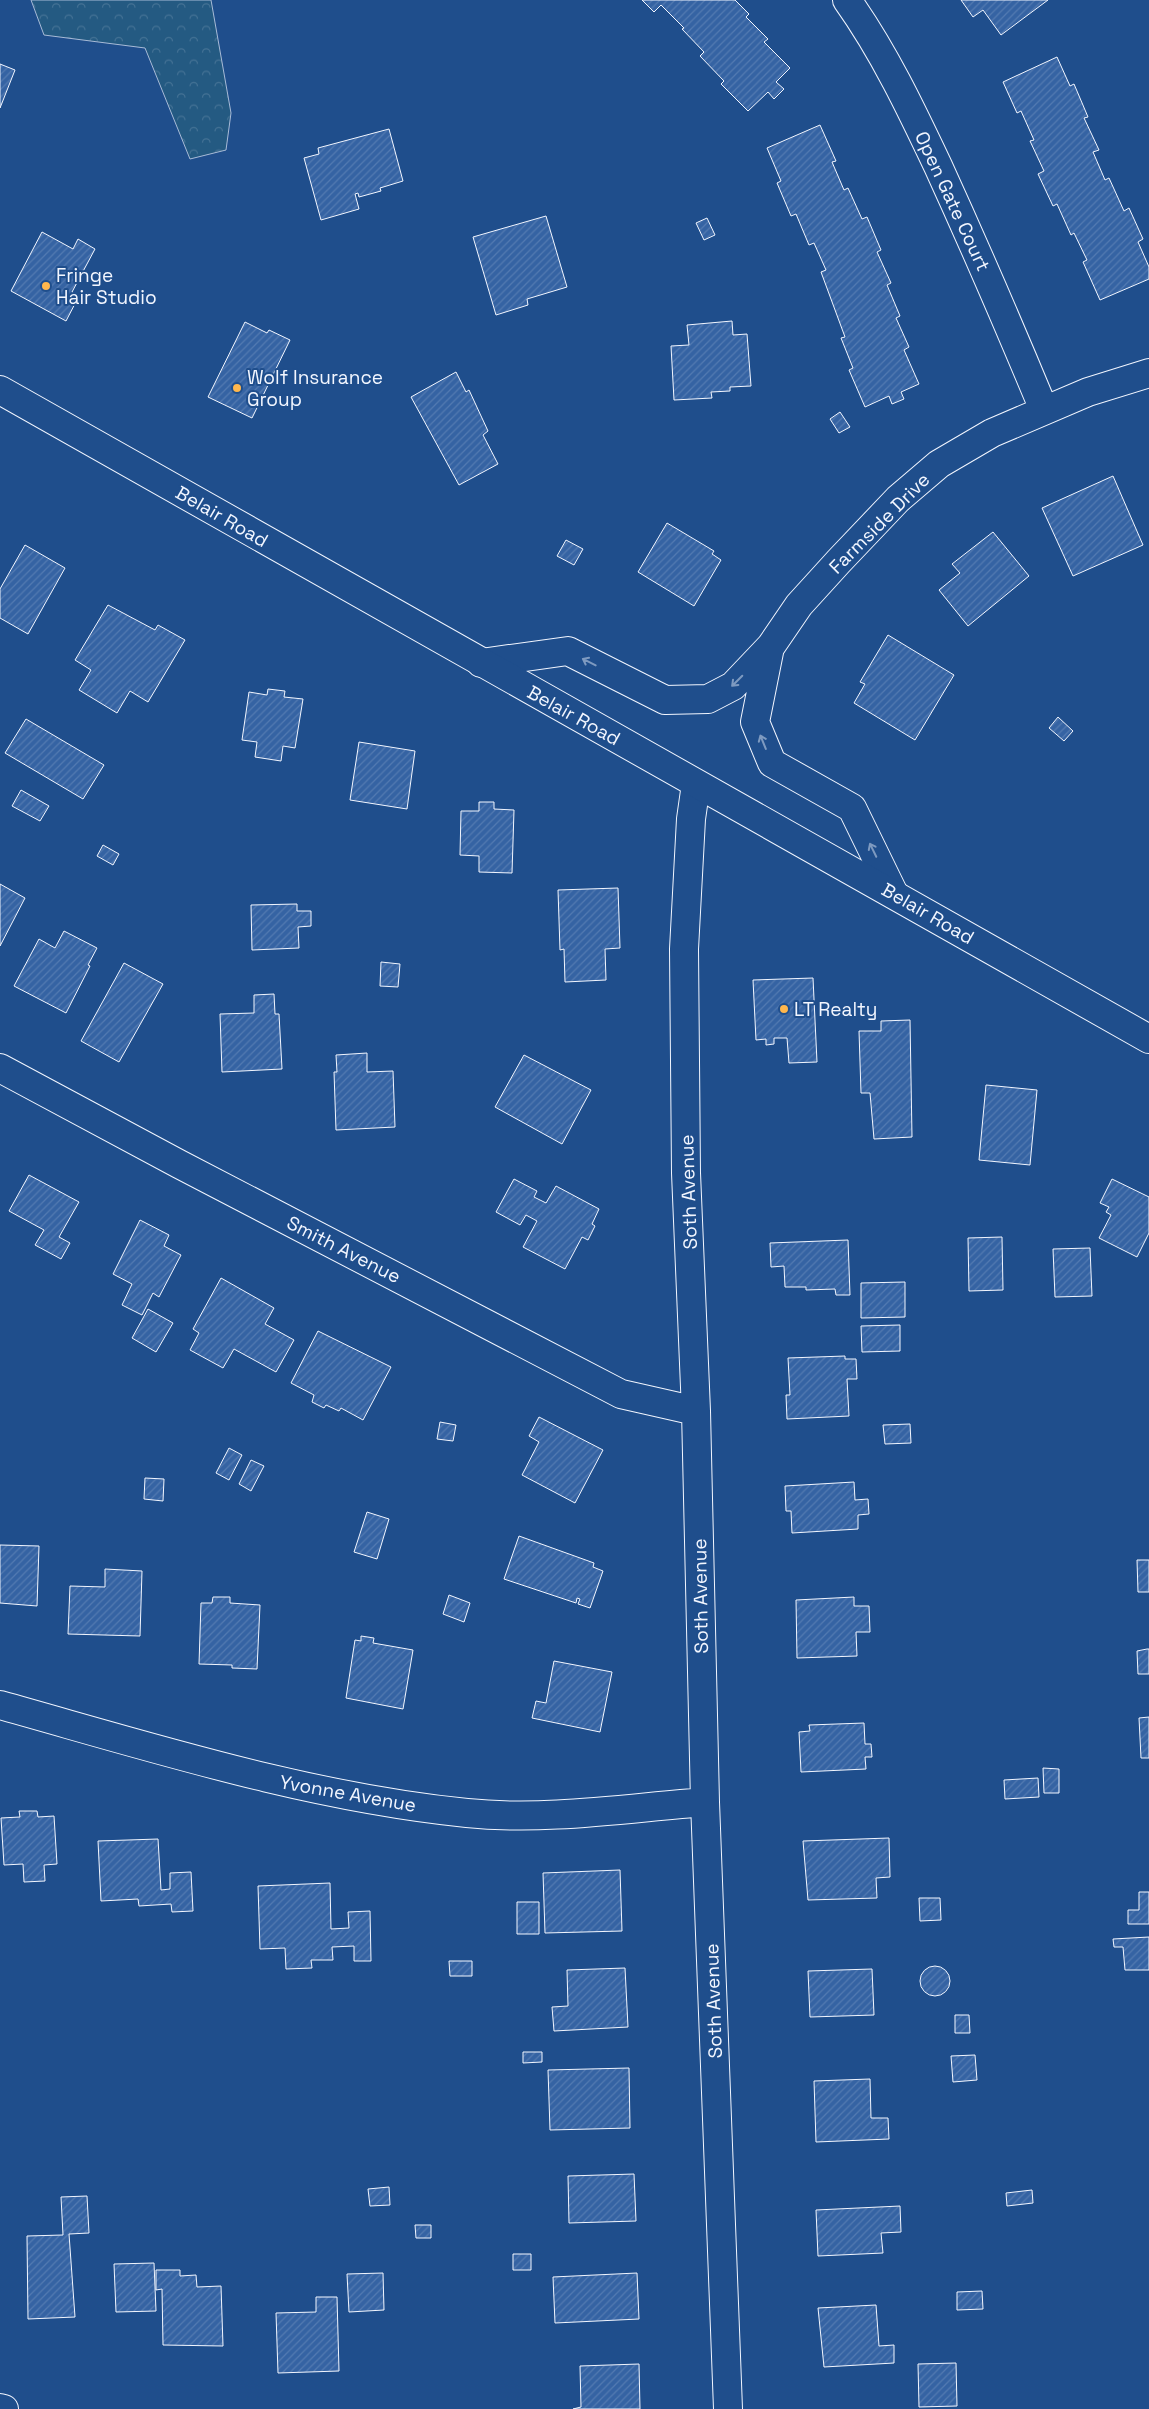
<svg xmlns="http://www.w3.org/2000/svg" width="1149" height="2409" font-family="'Space Grotesk',sans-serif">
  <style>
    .forest { fill: url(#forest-crowns); stroke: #a8bbd7 }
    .building { fill: url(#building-hatch); stroke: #f2f6ff }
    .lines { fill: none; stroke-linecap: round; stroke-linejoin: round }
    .minor-casing { stroke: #f2f6ff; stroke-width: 30 }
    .highway-casing { stroke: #f2f6ff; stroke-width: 30 }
    .minor { stroke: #1f4e8c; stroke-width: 28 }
    .highway { stroke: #1f4e8c; stroke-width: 28 }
    .oneway { stroke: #7e9ac0 }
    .poi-dot { fill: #ffb74d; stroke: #1f4e8c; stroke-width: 2 }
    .labels { text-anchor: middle; stroke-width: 4; stroke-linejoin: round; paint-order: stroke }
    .street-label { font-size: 19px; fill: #f2f6ff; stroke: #1f4e8c }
    .poi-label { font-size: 19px; fill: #f2f6ff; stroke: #1f4e8c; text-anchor: start }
  </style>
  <defs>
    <pattern id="forest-crowns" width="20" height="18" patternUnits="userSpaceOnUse" patternTransform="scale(1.25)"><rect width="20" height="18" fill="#245a82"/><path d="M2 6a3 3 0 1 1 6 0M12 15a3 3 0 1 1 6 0" fill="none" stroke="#447295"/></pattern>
    <pattern id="building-hatch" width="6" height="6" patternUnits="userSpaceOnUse" patternTransform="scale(1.25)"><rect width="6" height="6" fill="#3563a3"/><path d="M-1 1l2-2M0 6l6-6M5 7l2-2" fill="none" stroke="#537ab1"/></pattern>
  </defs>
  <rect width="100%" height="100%" fill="#1f4e8c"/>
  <path class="forest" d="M31 0H211L231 113 226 150 190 159 145 48 44 35Z"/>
  <path class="building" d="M642 0H735L749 14 746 17 768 39 764 42 790 68 776 82 784 89 774 99 768 92 748 111 721 84 724 81 700 56 704 52 682 29 684 28 661 5 654 12Z
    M961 0H1048L1001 35 983 10 973 17Z
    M1057 57 1070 86 1074 84 1088 117 1084 118 1099 150 1093 152 1105 180 1109 178 1124 211 1129 208 1143 239 1138 242 1149 267V279L1100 300 1083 262 1087 260 1074 233 1071 235 1057 204 1053 206 1038 174 1044 171 1030 141 1034 140 1021 111 1017 113 1003 82Z
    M0 64 15 70 0 108Z
    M820 125 836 161 832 162 844 190 848 188 862 219 867 217 881 250 877 252 891 283 887 285 900 316 896 318 909 347 904 350 919 384 901 392 904 399 892 404 889 396 865 407 849 370 853 368 841 338 845 337 821 272 826 270 814 243 809 245 796 214 791 216 777 183 781 181 767 148Z
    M389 129 403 181 380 188 381 191 359 197 358 193 355 194 359 209 321 220 304 158 319 154 318 148Z
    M546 216 567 287 527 299 528 305 496 315 473 237Z
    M707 218 715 235 704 240 696 223Z
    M42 232 73 249 78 239 95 249 72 292 79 296 66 321 11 291Z
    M732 321 733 335 747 334 751 386 730 387V391L711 392 712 398 674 400 671 346 689 345 687 325Z
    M245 322 267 333 269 330 290 340 252 418 208 397Z
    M456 372 466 392 469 390 488 431 483 435 498 464 459 485 411 397Z
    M840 412 850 427 839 433 830 419Z
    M1113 476 1143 545 1073 576 1042 508Z
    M667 523 714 551 712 554 721 560 694 606 638 572Z
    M993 532 1029 576 968 626 939 590 960 573 952 564Z
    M566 540 583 549 574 565 557 556Z
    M25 545 65 568 28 634 0 618V589Z
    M108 605 155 630 158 625 185 640 148 702 130 691 117 713 79 690 91 670 75 660Z
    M888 635 954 675 915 740 854 703 865 684 860 682Z
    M268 689 285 691 284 697 303 699 295 748 283 746 281 761 255 757 257 742 242 740 249 692 267 695Z
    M1058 717 1073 731 1064 741 1049 728Z
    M26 719 104 765 83 799 5 753Z
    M359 742 415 751 407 809 350 800Z
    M21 790 49 806 40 821 12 806Z
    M479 802H494V809L514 810 512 873 479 872V856L460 855 461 811H479Z
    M103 845 119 854 113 865 97 856Z
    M0 884 25 898 0 946Z
    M618 888 620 948 605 949 606 980 565 982 564 949 560 950 558 890Z
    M297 904V911H311V926L298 927 299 948 252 950 251 905Z
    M64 931 97 948 88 965 90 966 66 1013 14 986 39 939 55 948Z
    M381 962 400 964 398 987 380 986Z
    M124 963 163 984 119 1062 81 1041Z
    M813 978 817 1062 789 1063 787 1038H774V1044L766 1045V1039L756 1040 753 980Z
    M274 994 275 1014H279L282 1069 222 1072 220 1014 254 1013V995Z
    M910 1020 912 1137 874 1139 870 1093H861L859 1031H881V1021Z
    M367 1053V1072L393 1071 395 1127 336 1130 334 1072H337L336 1055Z
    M524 1055 591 1090 562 1144 495 1107Z
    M986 1085 1037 1090 1030 1165 979 1160Z
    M29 1175 79 1202 59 1237 70 1243 61 1259 35 1245 44 1230 9 1211Z
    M514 1179 537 1191 534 1197 546 1203 556 1186 599 1209 592 1224 595 1226 588 1240 582 1237 565 1269 523 1247 537 1221 526 1215 520 1225 496 1212Z
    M1112 1179 1149 1197V1233L1137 1257 1099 1238 1111 1215 1106 1212 1109 1207 1100 1203Z
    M140 1220 169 1235 164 1246 181 1255 159 1297 153 1293 142 1315 122 1305 132 1284 113 1274Z
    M1002 1237 1003 1290 969 1291 968 1238Z
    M848 1240 850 1295H836L835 1289 806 1290V1287H785L784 1266 771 1267 770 1243Z
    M1090 1248 1092 1296 1055 1297 1053 1249Z
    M221 1278 274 1308 265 1324 294 1340 276 1372 234 1349 223 1368 190 1350 199 1333 193 1329Z
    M905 1282V1317L861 1318V1283Z
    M148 1309 173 1323 156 1352 132 1338Z
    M900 1325V1351L862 1352 861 1326Z
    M318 1331 391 1367 363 1420 341 1408 339 1411 326 1405 324 1408 312 1402 314 1395 291 1383Z
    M845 1356V1359H856L857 1379H847L849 1416 787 1419 786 1395H790L788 1358Z
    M539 1417 603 1450 575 1503 522 1475 539 1442 529 1436Z
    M440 1422 456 1425 453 1441 437 1439Z
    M910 1424 911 1443 885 1444 883 1425Z
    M229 1448 242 1455 229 1480 216 1473Z
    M251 1460 264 1466 251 1491 239 1484Z
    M145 1478 164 1479 163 1501 144 1499Z
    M854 1482 855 1500 868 1499 869 1514 858 1515V1529L792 1533 791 1511H786L785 1486Z
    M367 1512 389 1519 377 1559 354 1552Z
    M519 1536 594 1563 593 1567 603 1571 590 1608 578 1604 580 1599 577 1598 576 1603 504 1579Z
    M0 1545 39 1546 37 1606 0 1603Z
    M1137 1560H1149V1592H1138Z
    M105 1569 142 1571 140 1636 68 1634 70 1586 105 1587Z
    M449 1595 470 1603 464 1622 443 1614Z
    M213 1597H230V1603L260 1605 257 1669 232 1668V1665L199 1664 201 1603H212Z
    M854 1597V1606H869L870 1632H856L857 1656 797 1658 796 1600Z
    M361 1636 374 1638 373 1643 413 1650 403 1709 346 1698 355 1640 361 1641Z
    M1147 1649H1149V1674H1138L1137 1651Z
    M554 1661 612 1672 600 1732 532 1718 536 1701 546 1703Z
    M1149 1717V1758H1141L1139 1718Z
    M864 1723 865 1744H871L872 1757H865L866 1769 801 1772 799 1732 810 1731 809 1725Z
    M1043 1768 1059 1769V1793H1044Z
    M1038 1778 1039 1797 1005 1799 1004 1780Z
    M19 1811H37L38 1817 54 1816 57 1864 44 1865 45 1881 24 1882 23 1864 4 1865 1 1818 20 1817Z
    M889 1838 890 1877 876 1878 877 1898 808 1900 803 1841Z
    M158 1839 161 1890 170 1889V1873L191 1872 193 1911 172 1912 171 1904 139 1906 138 1899 101 1901 98 1841Z
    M620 1870 622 1931 545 1933 543 1873Z
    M330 1883 331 1929 349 1928 348 1912 370 1911 371 1961H354V1946L332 1947 333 1960H311L312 1968 286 1969 285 1948 260 1949 258 1886Z
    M1139 1892H1149V1924H1128V1910H1139Z
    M919 1898H940L941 1920 920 1921Z
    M517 1902H539V1934H517Z
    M1149 1937V1970H1125L1123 1947H1114L1113 1939Z
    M449 1961H472V1976H450Z
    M920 1981a15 15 0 1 1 30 0a15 15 0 1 1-30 0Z
    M625 1968 628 2027 554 2031 552 2007 568 2006 567 1970Z
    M872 1969 874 2015 810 2017 808 1971Z
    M955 2015H969L970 2033H955Z
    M523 2052H542V2062L523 2063Z
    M975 2055 977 2080 953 2082 951 2056Z
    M629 2068 630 2128 550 2130 548 2070Z
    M870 2079 871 2118H888L889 2139 816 2142 814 2081Z
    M634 2174 636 2221 569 2223 568 2176Z
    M389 2187 390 2205 370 2206 368 2189Z
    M1032 2190 1033 2203 1007 2206 1006 2193Z
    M87 2196 89 2233 69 2234 75 2317 28 2319 27 2236 63 2235 61 2197Z
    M900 2206 901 2232 881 2233 883 2253 818 2256 816 2210Z
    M415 2225H431V2238H416Z
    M513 2254H531V2270H513Z
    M154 2263 156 2311 116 2312 114 2264Z
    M156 2270H180V2276L196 2275 197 2287 221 2286 223 2346 163 2345 162 2289 156 2290Z
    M383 2273 384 2310 349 2312 347 2274Z
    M637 2273 639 2319 555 2323 553 2277Z
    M982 2291 983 2309 957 2310V2292Z
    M316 2297H337L339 2371 278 2373 276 2313 316 2312Z
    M876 2305 879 2346 894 2345V2363L824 2367 818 2308Z
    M956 2363 957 2406 919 2407 918 2364Z
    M639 2364 640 2409H573L581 2407 580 2366Z"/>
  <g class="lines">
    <g class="minor-casing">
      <path id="minor" d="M847 0C884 52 911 109 938 166 975 247 1010 328 1044 410
        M770 647 755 722 772 763 852 808 894 894
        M481 663 568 651 665 700 708 699 733 686 771 646 799 605 839 561 898 499 939 464 992 433 1088 392 1149 373
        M696 784 691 819 684 949 686 1173 696 1411 705 1802 728 2409
        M0 1068 179 1164 621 1394 696 1411
        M0 1705C154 1748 308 1797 467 1813 546 1821 627 1808 705 1802
        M0 2408 4 2409"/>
    </g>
    <g class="highway-casing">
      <path id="highway" d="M0 390 1149 1039"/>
    </g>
    <use href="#minor" class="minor"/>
    <use href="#highway" class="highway"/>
  </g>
  <defs><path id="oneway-shaft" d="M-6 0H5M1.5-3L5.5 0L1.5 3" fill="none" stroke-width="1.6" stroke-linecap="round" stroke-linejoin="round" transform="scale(1.25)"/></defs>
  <g class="oneway">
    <use href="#oneway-shaft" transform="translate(589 662) rotate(-153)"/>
    <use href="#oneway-shaft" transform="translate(737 681) rotate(135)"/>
    <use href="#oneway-shaft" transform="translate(763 742) rotate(-112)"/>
    <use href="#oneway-shaft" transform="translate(873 850) rotate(-116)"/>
  </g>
  <g class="poi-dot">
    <circle cx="46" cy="286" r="5"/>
    <circle cx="237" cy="388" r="5"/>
    <circle cx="784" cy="1009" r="5"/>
  </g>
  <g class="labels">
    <g class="street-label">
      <text transform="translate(953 201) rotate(65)" y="7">Open Gate Court</text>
      <text transform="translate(222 516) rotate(30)" y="7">Belair Road</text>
      <text transform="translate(879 523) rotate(-45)" y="7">Farmside Drive</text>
      <text transform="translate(574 715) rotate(29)" y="7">Belair Road</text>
      <text transform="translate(928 913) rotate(30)" y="7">Belair Road</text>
      <text transform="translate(688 1192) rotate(-92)" y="7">Soth Avenue</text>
      <text transform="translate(344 1249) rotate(27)" y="7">Smith Avenue</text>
      <text transform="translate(700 1596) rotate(-91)" y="7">Soth Avenue</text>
      <text transform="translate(348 1793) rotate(10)" y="7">Yvonne Avenue</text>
      <text transform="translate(713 2001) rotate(-92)" y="7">Soth Avenue</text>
    </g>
    <g class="poi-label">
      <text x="56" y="282">Fringe<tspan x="56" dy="22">Hair Studio</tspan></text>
      <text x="247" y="384">Wolf Insurance<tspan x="247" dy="22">Group</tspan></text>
      <text x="794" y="1016">LT Realty</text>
    </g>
  </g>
</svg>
